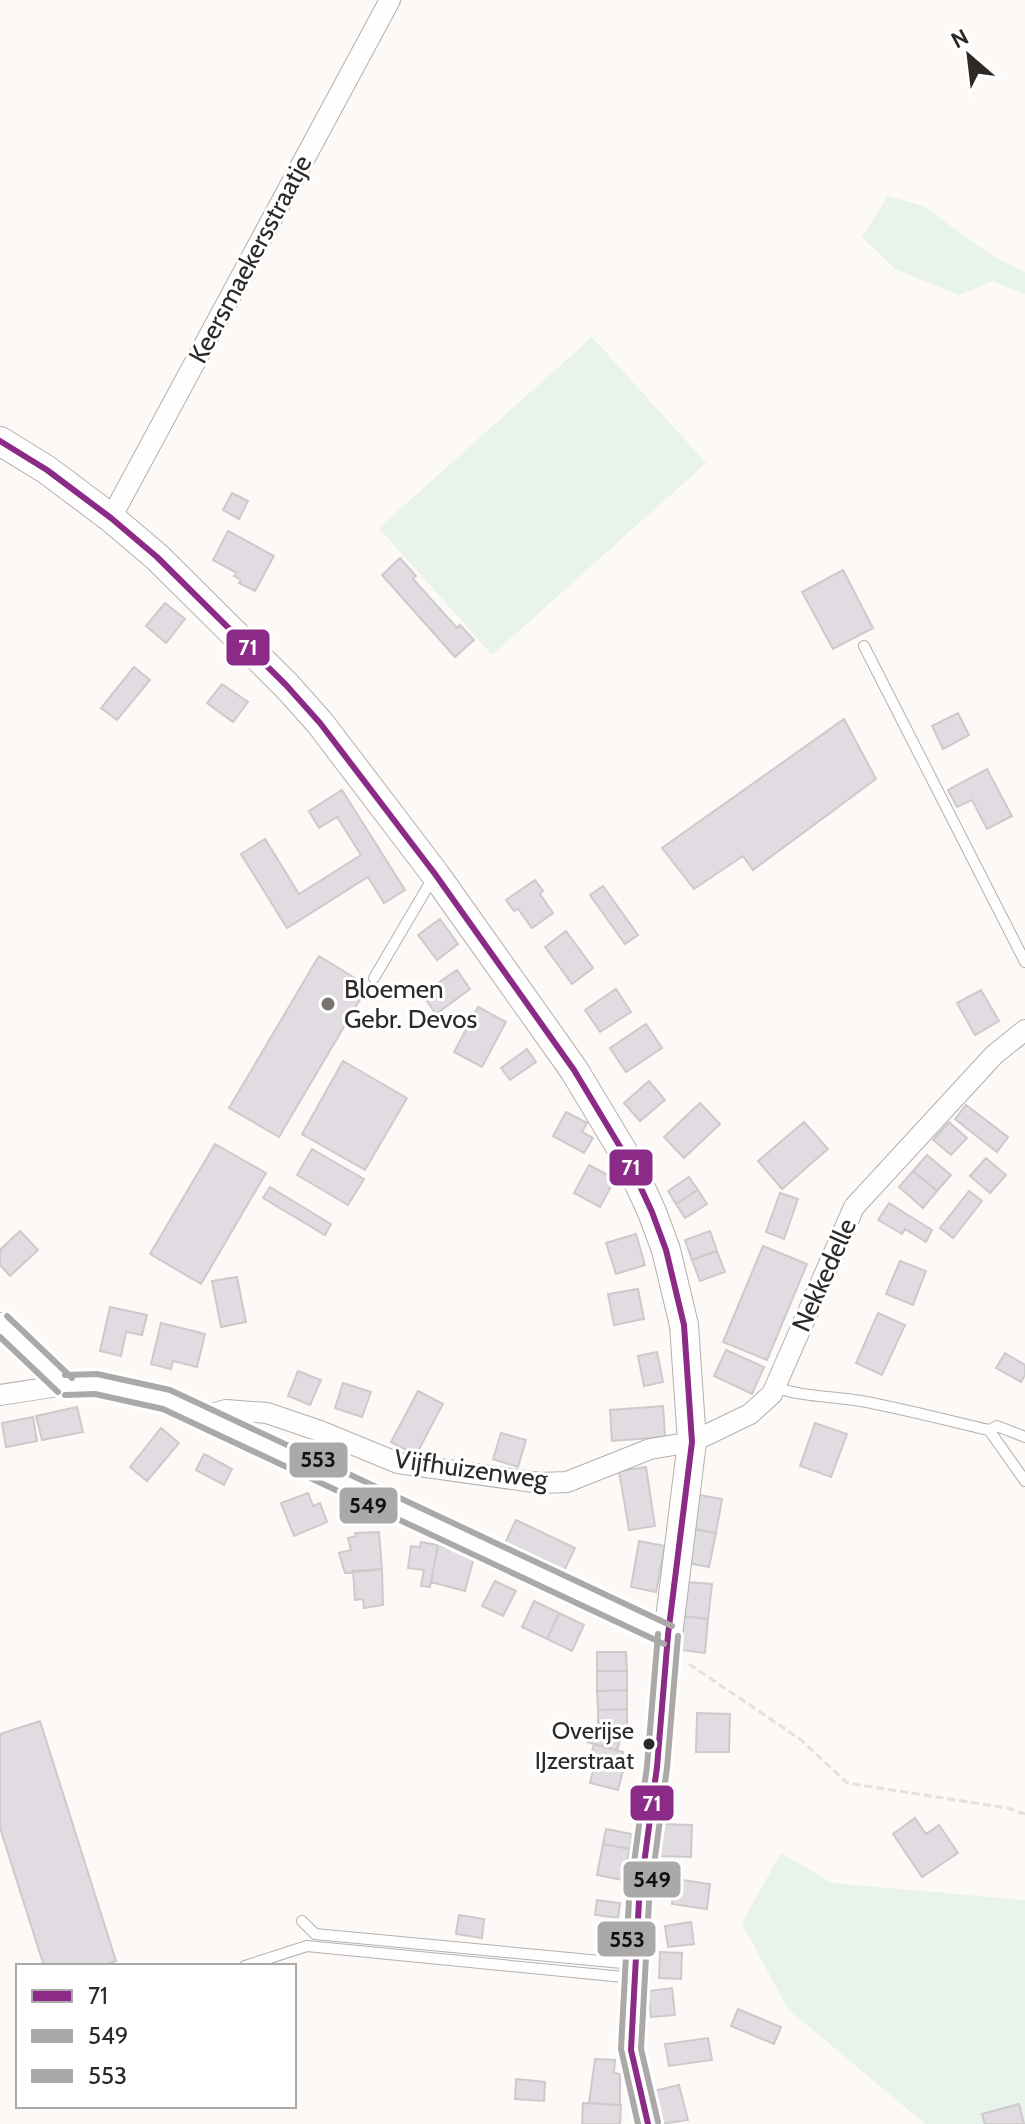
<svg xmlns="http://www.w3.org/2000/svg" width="1025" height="2124" font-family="Cabin,sans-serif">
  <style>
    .green { fill: #e7f3eb }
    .building { fill: #e0dce1; stroke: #cccacb; stroke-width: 2 }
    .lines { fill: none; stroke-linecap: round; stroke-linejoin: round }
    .lane-casing { stroke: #b3b0ae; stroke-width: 12 }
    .street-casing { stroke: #b3b0ae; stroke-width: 22 }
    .secondary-casing { stroke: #b3b0ae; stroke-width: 30 }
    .path { stroke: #e2e1e0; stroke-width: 3; stroke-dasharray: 8 4; stroke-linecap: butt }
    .lane { stroke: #fffefe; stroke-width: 10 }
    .street { stroke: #fffefe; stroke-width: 20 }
    .secondary { stroke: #fffefe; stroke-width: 28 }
    .bus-1-casing { stroke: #fff; stroke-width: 12 }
    .bus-2-casing { stroke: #fff; stroke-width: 12 }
    .bus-3-casing { stroke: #fff; stroke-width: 12 }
    .bus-1 { stroke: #8c2b87; stroke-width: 6 }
    .bus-2 { stroke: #aba9a8; stroke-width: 6 }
    .bus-3 { stroke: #aba9a8; stroke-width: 6 }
    .poi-dot { fill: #75726f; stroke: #fff; stroke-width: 3 }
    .bus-dot { fill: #2d2926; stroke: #fff; stroke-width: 3 }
    .labels { text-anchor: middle; stroke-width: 6; stroke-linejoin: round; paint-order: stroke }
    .bus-label { font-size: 24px; fill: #2d2926; stroke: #fff; text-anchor: end }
    .street-label { font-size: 26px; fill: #2d2926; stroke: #fff }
    .poi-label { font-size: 26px; fill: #2d2926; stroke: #fff; text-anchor: start }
    .line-badge { stroke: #fff; stroke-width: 3 }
    .badge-label { font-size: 22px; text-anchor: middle; font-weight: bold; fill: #fff }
    .pale-badge-label { font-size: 22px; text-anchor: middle; font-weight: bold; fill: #111 }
  </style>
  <rect width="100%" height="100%" fill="#fcf9f7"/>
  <path class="green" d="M888 196 923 206 996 258 1025 272V294L993 281 959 295 895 269 862 237Z
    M592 337 706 463 492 655 379 528Z
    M781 1853 832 1883 1025 1900V2124H925L788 2009 742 1923Z"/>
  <path class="building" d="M232 493 248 501 239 519 223 510Z
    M228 531 274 556 255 591 239 583 241 580 234 576 237 573 213 560Z
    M400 558 416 576 413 579 457 628 460 625 474 640 455 657 382 575Z
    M843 570 873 628 833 649 802 592Z
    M165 603 185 619 166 643 146 626Z
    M134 667 150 680 117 720 101 708Z
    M222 684 248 702 233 722 207 703Z
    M958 713 969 735 943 749 932 726Z
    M844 719 876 779 753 870 743 856 694 889 662 848Z
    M987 769 1012 816 987 829 972 800 957 807 948 790Z
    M342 790 405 890 384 903 368 877 287 928 241 854 265 839 299 894 361 855 337 817 319 828 309 811Z
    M535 880 543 891 540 894 553 913 532 928 518 909 514 911 506 900Z
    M603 886 638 935 625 944 590 895Z
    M440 919 458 944 437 960 418 935Z
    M566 931 593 968 572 984 545 947Z
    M319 956 368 986 279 1137 229 1108Z
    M457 970 470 989 436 1014 422 994Z
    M616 989 631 1012 600 1032 585 1010Z
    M981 990 999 1021 975 1035 957 1003Z
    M478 1007 506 1022 482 1067 454 1052Z
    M646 1024 662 1048 626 1072 610 1048Z
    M527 1049 536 1062 510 1080 501 1068Z
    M343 1061 407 1098 365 1170 302 1134Z
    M649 1081 665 1100 640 1121 624 1103Z
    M700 1103 720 1124 684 1158 664 1137Z
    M966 1105 1008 1137 997 1152 955 1119Z
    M566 1112 587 1123 582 1132 593 1138 584 1153 553 1136Z
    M804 1122 828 1149 782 1189 758 1161Z
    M949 1122 967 1138 951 1155 933 1140Z
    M215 1144 266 1173 201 1284 150 1254Z
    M312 1149 364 1179 348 1205 297 1175Z
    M927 1155 951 1175 937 1191 913 1171Z
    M986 1158 1006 1175 990 1193 970 1176Z
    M589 1165 615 1179 600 1207 574 1193Z
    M913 1171 937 1191 923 1208 899 1187Z
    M689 1177 698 1190 676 1204 668 1191Z
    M270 1187 331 1224 325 1235 263 1198Z
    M698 1190 707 1204 685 1218 676 1204Z
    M969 1191 982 1201 953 1238 940 1228Z
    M780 1193 798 1199 784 1239 766 1232Z
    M889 1203 932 1230 926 1242 905 1229 902 1234 878 1220Z
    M20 1231 38 1250 10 1276 0 1265V1250Z
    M710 1231 717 1251 692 1260 685 1240Z
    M636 1234 645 1265 616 1274 606 1243Z
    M763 1246 807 1264 767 1360 723 1342Z
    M717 1251 725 1272 700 1281 692 1260Z
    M900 1261 926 1271 913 1305 886 1294Z
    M237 1277 246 1322 221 1327 212 1281Z
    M638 1289 644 1319 614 1325 608 1294Z
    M110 1307 147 1315 142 1335 126 1332 121 1356 100 1351Z
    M878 1313 905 1325 882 1375 856 1363Z
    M161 1323 205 1334 197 1367 173 1361 171 1369 151 1364Z
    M726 1350 764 1367 752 1394 714 1376Z
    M657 1352 663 1382 644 1386 638 1356Z
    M1005 1353 1025 1365V1375L1021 1382 996 1368Z
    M298 1371 321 1380 310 1405 288 1396Z
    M343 1383 371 1392 362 1417 335 1408Z
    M418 1391 443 1404 416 1455 391 1442Z
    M663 1406 665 1437 612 1441 610 1410Z
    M77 1407 83 1432 42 1440 36 1416Z
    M33 1417 37 1441 6 1447 2 1423Z
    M815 1423 847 1434 831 1477 800 1466Z
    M161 1428 179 1443 147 1481 130 1467Z
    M501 1433 526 1440 518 1467 493 1459Z
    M204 1454 232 1469 224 1485 196 1470Z
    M646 1467 655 1526 629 1530 619 1471Z
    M308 1493 313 1506 320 1503 327 1522 294 1536 281 1503Z
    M699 1495 722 1499 716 1533 693 1529Z
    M516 1520 575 1548 564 1571 505 1543Z
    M693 1529 716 1533 709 1567 687 1563Z
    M379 1532 382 1569 345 1573 339 1553 351 1550 348 1538 356 1536 355 1533Z
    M639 1541 665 1546 656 1592 631 1587Z
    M421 1542 438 1545 430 1587 421 1586 424 1570 408 1568 411 1546 420 1547Z
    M438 1545 474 1557 465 1591 431 1582Z
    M382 1569 383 1605 364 1608 363 1599 355 1600 353 1571Z
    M495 1581 516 1591 503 1616 482 1606Z
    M686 1582 712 1584 708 1619 682 1616Z
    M534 1601 559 1613 547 1639 522 1627Z
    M559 1613 584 1625 572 1651 547 1639Z
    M682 1616 708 1619 705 1653 666 1648Z
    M597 1652H626L627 1671H597Z
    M597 1671H627V1690L597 1691Z
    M627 1690V1709L598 1710 597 1691Z
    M627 1709V1733L598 1726V1710Z
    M697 1713 730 1714 729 1752H696Z
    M40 1721 116 1961 101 1966H44L0 1828V1734Z
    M591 1726 622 1734 617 1750 587 1742Z
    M594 1744 623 1752 619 1770 589 1762Z
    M595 1763 623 1771 618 1790 590 1783Z
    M915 1818 926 1834 939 1825 958 1853 922 1877 893 1834Z
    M661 1824 692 1825 691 1857 659 1856Z
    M606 1829 632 1834 630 1849 603 1844Z
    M603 1844 630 1849 623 1880 597 1875Z
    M675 1879 710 1884 707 1909 672 1904Z
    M597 1900 620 1903 618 1918 595 1915Z
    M459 1915 484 1919 482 1938 456 1934Z
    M691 1922 694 1944 668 1947 665 1926Z
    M660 1952 682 1953 681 1979 659 1978Z
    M672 1988 675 2015 651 2017 648 1991Z
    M738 2009 781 2027 774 2044 731 2026Z
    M708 2038 712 2060 669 2066 665 2044Z
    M595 2059 615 2060 614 2073 620 2074V2105L589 2103Z
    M516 2079 545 2082 544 2101 515 2099Z
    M679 2085 688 2120 662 2124 654 2091Z
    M583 2103 621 2105 620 2124H582Z
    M1019 2104 1024 2124H985L982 2114Z"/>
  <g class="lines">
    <g class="lane-casing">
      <path id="lane" d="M864 646 1025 962
        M374 978 434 876
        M775 1387C802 1397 832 1396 861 1401 904 1409 946 1420 989 1430L1025 1481
        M989 1430 997 1426 1025 1437
        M302 1921 315 1934 633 1964
        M245 1966 307 1946 634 1978"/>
    </g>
    <g class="street-casing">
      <path id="street" d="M111 518 390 0
        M0 1323 65 1385
        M0 1395 65 1385 96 1384 166 1399 668 1635
        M204 1416 226 1410 267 1413 320 1431 398 1463 540 1483 567 1482 650 1449 692 1442 750 1414 772 1394 854 1207 994 1055 1025 1030"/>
    </g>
    <g class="secondary-casing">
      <path id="secondary" d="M0 441 47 470 111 518 157 557 286 685 320 723 435 874 574 1070 628 1160 652 1212 666 1250 684 1325 692 1442 668 1635 657 1767 639 1901 631 2050 648 2124"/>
    </g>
    <path class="path" d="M689 1664 800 1739 847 1783 1007 1808 1025 1814"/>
    <use href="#lane" class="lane"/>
    <use href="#street" class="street"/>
    <use href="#secondary" class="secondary"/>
    <g class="bus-1-casing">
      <path id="bus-1" d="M0 441 47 470 111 518 157 557 286 685 320 723 435 874 574 1070 628 1160 652 1212 666 1250 684 1325 692 1442 668 1635 657 1767 639 1901 631 2050 648 2124"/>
    </g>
    <g class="bus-2-casing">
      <path id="bus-2" d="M0 1337 58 1392
        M65 1395 95 1394 163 1409 664 1644
        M658 2122 641 2049 649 1902 667 1768 678 1636"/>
    </g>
    <g class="bus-3-casing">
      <path id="bus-3" d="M7 1316 72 1378
        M65 1375 97 1374 170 1390 672 1626
        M638 2124 621 2049 629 1900 647 1766 658 1634"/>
    </g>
    <use href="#bus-1" class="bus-1"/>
    <use href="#bus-2" class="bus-2"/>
    <use href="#bus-3" class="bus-3"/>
  </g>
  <circle class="poi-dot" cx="328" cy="1004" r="8"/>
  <circle class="bus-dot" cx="649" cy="1744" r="7"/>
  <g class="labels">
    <g class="bus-label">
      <text x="634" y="1739">Overijse<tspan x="634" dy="30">IJzerstraat</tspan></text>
    </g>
    <g class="street-label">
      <text transform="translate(250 259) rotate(-62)" y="9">Keersmaekersstraatje</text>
      <text transform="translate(824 1275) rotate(-66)" y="9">Nekkedelle</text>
      <text transform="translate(471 1469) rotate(8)" y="9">Vijfhuizenweg</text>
    </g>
    <g class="poi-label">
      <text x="344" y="998">Bloemen<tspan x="344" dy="30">Gebr. Devos</tspan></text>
    </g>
  </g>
  <g class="line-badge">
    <rect x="225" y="628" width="46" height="39" rx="8" fill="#8c2b87"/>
    <rect x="608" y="1148" width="46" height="39" rx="8" fill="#8c2b87"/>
    <rect x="288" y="1441" width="61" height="38" rx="8" fill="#aba9a8"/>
    <rect x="338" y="1486" width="61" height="39" rx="8" fill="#aba9a8"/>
    <rect x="629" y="1784" width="46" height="38" rx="8" fill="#8c2b87"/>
    <rect x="622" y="1860" width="60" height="39" rx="8" fill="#aba9a8"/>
    <rect x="596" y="1920" width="61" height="38" rx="8" fill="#aba9a8"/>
  </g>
  <g class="badge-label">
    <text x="248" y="655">71</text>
    <text x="631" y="1175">71</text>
    <text x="652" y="1811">71</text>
  </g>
  <g class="pale-badge-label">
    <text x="318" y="1467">553</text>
    <text x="368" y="1513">549</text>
    <text x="652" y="1887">549</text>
    <text x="627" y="1947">553</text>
  </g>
  <rect x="16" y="1964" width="280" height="144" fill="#ffffff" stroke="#aba9a8" stroke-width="2"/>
  <rect x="32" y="1990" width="40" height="12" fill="#8c2b87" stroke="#aba9a8" stroke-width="2"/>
  <text x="88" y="2004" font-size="24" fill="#2d2926">71</text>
  <rect x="32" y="2030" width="40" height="12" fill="#aba9a8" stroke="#aba9a8" stroke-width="2"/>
  <text x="88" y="2044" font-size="24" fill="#2d2926">549</text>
  <rect x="32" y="2070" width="40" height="12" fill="#aba9a8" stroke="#aba9a8" stroke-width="2"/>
  <text x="88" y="2084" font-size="24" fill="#2d2926">553</text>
  <g transform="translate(969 56) rotate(332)" stroke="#ffffff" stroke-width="6" paint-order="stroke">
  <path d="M0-6L14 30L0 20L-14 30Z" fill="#2d2926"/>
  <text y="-12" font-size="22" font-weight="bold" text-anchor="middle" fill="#2d2926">N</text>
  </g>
</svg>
